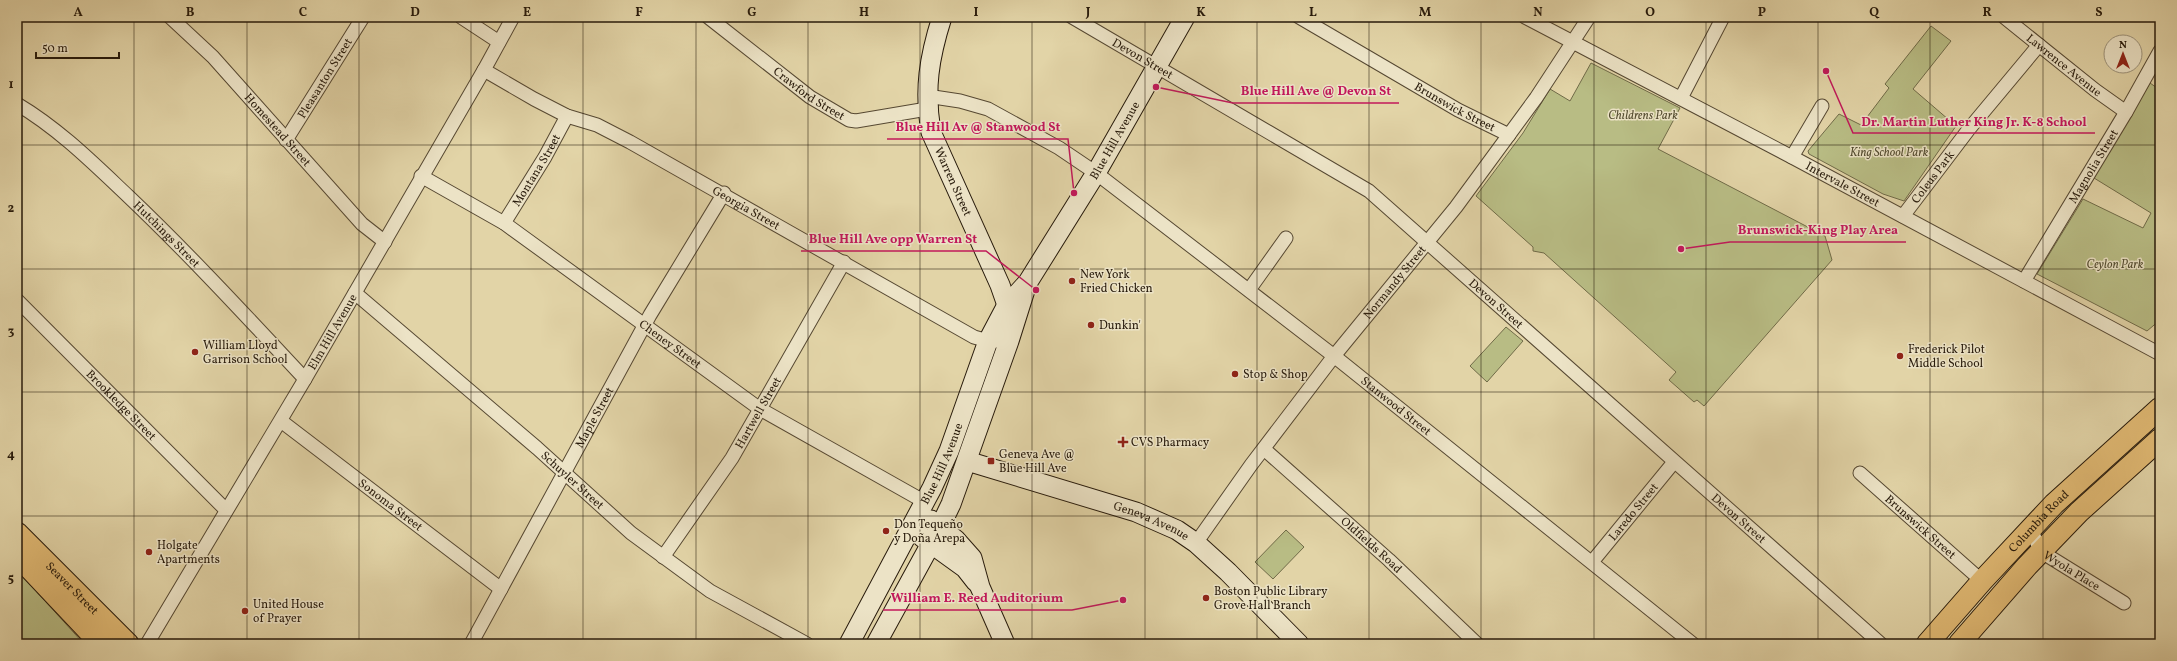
<svg xmlns="http://www.w3.org/2000/svg" width="2177" height="661" font-family="Vollkorn,serif">
  <style>
    .green { fill: #b8bc84; stroke: #706b48 }
    .lines { fill: none; stroke-linecap: round; stroke-linejoin: round }
    .street-casing { stroke: #564832; stroke-width: 15 }
    .secondary-casing { stroke: #271a0b; stroke-width: 21 }
    .primary-casing { stroke: #271a0b; stroke-width: 23 }
    .street { stroke: #ece3c6; stroke-width: 13 }
    .secondary { stroke: #ece3c6; stroke-width: 19 }
    .primary { stroke: #e1ba74; stroke-width: 21 }
    .grid { fill: none; stroke: #271a0b; stroke-width: 1; stroke-opacity: 0.55 }
    .poi-dot { fill: #8f2418; stroke: #ece3c6; stroke-width: 1.5 }
    .labels { text-anchor: middle; stroke-width: 3; stroke-linejoin: round; paint-order: stroke }
    .street-label { font-size: 12px; fill: #271a0b; stroke: #ece3c6 }
    .park-label { font-size: 12px; font-style: italic; fill: #524b2f; stroke: #ece3c6 }
    .poi-label { font-size: 12px; fill: #271a0b; stroke: #ece3c6; text-anchor: start }
    .leader { fill: none; stroke: #c2185b; stroke-width: 1.5 }
    .callout-dot { fill: #c2185b; stroke: #ece3c6; stroke-width: 1.5 }
    .callout-label { font-size: 13px; text-anchor: middle; font-weight: bold; fill: #c2185b; stroke: #ece3c6; stroke-width: 3; stroke-linejoin: round; paint-order: stroke }
    .neatline { fill: none; stroke: #271a0b; stroke-width: 1.5 }
    .grid-label { font-size: 13px; text-anchor: middle; font-weight: bold; fill: #271a0b }
  </style>
  <rect width="100%" height="100%" fill="#e2d4a7"/>
  <filter id="stains"><feTurbulence type="fractalNoise" baseFrequency=".005" numOctaves="4"/><feColorMatrix values="0 0 0 0 .2 0 0 0 0 .09 0 0 0 0 .02 0 0 0 .5 -.17"/></filter>
  <radialGradient id="worn" r=".72"><stop offset=".6" stop-color="#630" stop-opacity="0"/><stop offset="1" stop-color="#630" stop-opacity=".3"/></radialGradient>
  <path class="green" d="M1931 26 1951 41 1913 89 1956 126 1904 201 1883 194 1809 154 1808 151 1839 114 1861 125 1889 88 1885 84Z
    M1591 63 1680 108 1658 149 1825 236 1832 260 1704 406 1697 400 1694 402 1669 380 1676 372 1544 253 1533 251V247L1476 196 1523 133 1550 89 1570 101Z
    M2150 83 2160 90V320L2147 331 2037 274 2083 199 2143 228 2151 213 2094 178Z
    M1506 327 1523 341 1487 382 1470 366Z
    M1286 530 1304 547 1273 579 1255 562Z
    M17 570 84 644H17Z"/>
  <g class="lines">
    <g class="street-casing">
      <g id="street">
        <path id="s1" d="M170 17 213 57 362 224 385 242"/>
        <path d="M461 17 499 42"/>
        <path id="s2" d="M708 17 810 97 849 120 856 121 927 109"/>
        <path id="s3" d="M1072 17 1369 191 1881 644"/>
        <path id="s4" d="M1299 17 1458 110 1509 135"/>
        <path id="s5" d="M1525 17 1792 157 2160 354"/>
        <path id="s6" d="M2004 17 2095 90 2126 112"/>
        <path id="s7" d="M484 70 534 99 567 116 597 125 630 142 974 337 988 341H1009"/>
        <path id="s8" d="M927 96 960 101 988 109 1059 148 1096 173 1334 356 1693 644"/>
        <path d="M1681 98 1723 17"/>
        <path id="s9" d="M17 104C59 129 93 163 128 196 190 255 247 317 305 379"/>
        <path id="s10" d="M286 140 363 17"/>
        <path d="M1792 157 1822 106"/>
        <path id="s11" d="M421 176 504 223 760 409 925 502"/>
        <path id="s12" d="M1903 216 1969 129 2039 45"/>
        <path id="s13" d="M504 223 545 157 567 116"/>
        <path id="s14" d="M2024 281 2126 112 2160 51"/>
        <path d="M1249 290 1286 238"/>
        <path id="s15" d="M355 293 537 448 631 533 710 591 807 644"/>
        <path id="s16" d="M17 300 226 510"/>
        <path id="s17" d="M281 421 501 589"/>
        <path id="s18" d="M1264 449 1389 560 1477 644"/>
        <path id="s19" d="M1860 473 1982 581"/>
        <path id="s20" d="M2031 528 2040 551 2124 603"/>
        <path id="s21" d="M1196 543 1251 465 1334 356 1456 207 1536 98 1589 17"/>
        <path id="s22" d="M663 557 732 458 844 262"/>
        <path id="s23" d="M1592 562 1674 462"/>
        <path id="s24" d="M147 644 305 379 484 70 513 17"/>
        <path id="s25" d="M471 644 650 315 724 193"/>
      </g>
    </g>
    <g class="secondary-casing">
      <g id="secondary">
        <path id="s26" d="M942 17C929 58 924 89 931 132L1000 285 1007 305V316"/>
        <path id="s27" d="M967 461 1136 512 1177 530 1196 543 1228 572 1299 644"/>
        <path d="M931 520 956 540 972 558 980 587 1005 644"/>
        <path d="M922 537 965 568 976 582"/>
        <path id="s28" d="M849 644 932 488 949 451 988 341 1007 305 1028 282 1096 173 1185 17"/>
        <path d="M876 644 940 527 951 504 1009 341 1026 287"/>
      </g>
    </g>
    <g class="primary-casing">
      <g id="primary">
        <path id="s29" d="M17 533 128 644"/>
        <path d="M17 555 101 644"/>
        <path id="s30" d="M1927 644 1982 581 2054 504 2160 408"/>
        <path d="M1959 644 2027 566 2079 512 2160 439"/>
      </g>
    </g>
    <use href="#street" class="street"/>
    <use href="#secondary" class="secondary"/>
    <use href="#primary" class="primary"/>
  </g>
  <path class="grid" d="M134 17V644M247 17V644M359 17V644M471 17V644M583 17V644M696 17V644M808 17V644M920 17V644M1032 17V644M1145 17V644M1257 17V644M1369 17V644M1481 17V644M1594 17V644M1706 17V644M1818 17V644M1930 17V644M2043 17V644M17 145H2160M17 269H2160M17 392H2160M17 516H2160"/>
  <g class="poi-dot">
    <circle cx="1072" cy="281" r="4"/>
    <circle cx="1091" cy="325" r="4"/>
    <circle cx="195" cy="352" r="4"/>
    <circle cx="1900" cy="356" r="4"/>
    <circle cx="1235" cy="374" r="4"/>
    <path d="M1121 436h4v4h4v4h-4v4h-4v-4h-4v-4h4z"/>
    <rect x="987" y="457" width="8" height="8" rx="2"/>
    <circle cx="886" cy="531" r="4"/>
    <circle cx="149" cy="552" r="4"/>
    <circle cx="1206" cy="598" r="4"/>
    <circle cx="245" cy="611" r="4"/>
  </g>
  <g class="labels">
    <g class="street-label">
      <text dy="4" stroke="none"><textPath href="#s3" startOffset="82">Devon Street</textPath></text>
      <text dy="4" stroke="none"><textPath href="#s6" startOffset="77">Lawrence Avenue</textPath></text>
      <text dy="4" stroke="none"><textPath href="#s10" startOffset="73">Pleasanton Street</textPath></text>
      <text dy="4" stroke="none"><textPath href="#s2" startOffset="127">Crawford Street</textPath></text>
      <text dy="4" stroke="none"><textPath href="#s4" startOffset="180">Brunswick Street</textPath></text>
      <text dy="4" stroke="none"><textPath href="#s1" startOffset="156">Homestead Street</textPath></text>
      <text dy="4" stroke="none"><textPath href="#s28" startOffset="572">Blue Hill Avenue</textPath></text>
      <text dy="4" stroke="none"><textPath href="#s14" startOffset="134">Magnolia Street</textPath></text>
      <text dy="4" stroke="none"><textPath href="#s13" startOffset="62">Montana Street</textPath></text>
      <text dy="4" stroke="none"><textPath href="#s12" startOffset="49">Coleus Park</textPath></text>
      <text dy="4" stroke="none"><textPath href="#s26" startOffset="171">Warren Street</textPath></text>
      <text dy="4" stroke="none"><textPath href="#s5" startOffset="359">Intervale Street</textPath></text>
      <text dy="4" stroke="none"><textPath href="#s7" startOffset="297">Georgia Street</textPath></text>
      <text dy="4" stroke="none"><textPath href="#s9" startOffset="199">Hutchings Street</textPath></text>
      <text dy="4" stroke="none"><textPath href="#s21" startOffset="328">Normandy Street</textPath></text>
      <text dy="4" stroke="none"><textPath href="#s3" startOffset="514">Devon Street</textPath></text>
      <text dy="4" stroke="none"><textPath href="#s24" startOffset="363">Elm Hill Avenue</textPath></text>
      <text dy="4" stroke="none"><textPath href="#s11" startOffset="301">Cheney Street</textPath></text>
      <text dy="4" stroke="none"><textPath href="#s16" startOffset="148">Brookledge Street</textPath></text>
      <text dy="4" stroke="none"><textPath href="#s8" startOffset="568">Stanwood Street</textPath></text>
      <text dy="4" stroke="none"><textPath href="#s22" startOffset="173">Hartwell Street</textPath></text>
      <text dy="4" stroke="none"><textPath href="#s25" startOffset="258">Maple Street</textPath></text>
      <text dy="4" stroke="none"><textPath href="#s28" startOffset="203">Blue Hill Avenue</textPath></text>
      <text dy="4" stroke="none"><textPath href="#s15" startOffset="287">Schuyler Street</textPath></text>
      <text dy="4" stroke="none"><textPath href="#s17" startOffset="138">Sonoma Street</textPath></text>
      <text dy="4" stroke="none"><textPath href="#s23" startOffset="65">Laredo Street</textPath></text>
      <text dy="4" stroke="none"><textPath href="#s3" startOffset="838">Devon Street</textPath></text>
      <text dy="4" stroke="none"><textPath href="#s30" startOffset="166">Columbia Road</textPath></text>
      <text dy="4" stroke="none"><textPath href="#s27" startOffset="194">Geneva Avenue</textPath></text>
      <text dy="4" stroke="none"><textPath href="#s19" startOffset="81">Brunswick Street</textPath></text>
      <text dy="4" stroke="none"><textPath href="#s18" startOffset="144">Oldfields Road</textPath></text>
      <text dy="4" stroke="none"><textPath href="#s20" startOffset="62">Wyola Place</textPath></text>
      <text dy="4" stroke="none"><textPath href="#s29" startOffset="78">Seaver Street</textPath></text>
    </g>
    <g class="park-label">
      <text x="1643" y="119">Childrens Park</text>
      <text x="1889" y="156">King School Park</text>
      <text x="2115" y="268">Ceylon Park</text>
    </g>
    <g class="poi-label">
      <text x="1080" y="278">New York<tspan x="1080" dy="14">Fried Chicken</tspan></text>
      <text x="1099" y="329">Dunkin'</text>
      <text x="203" y="349">William Lloyd<tspan x="203" dy="14">Garrison School</tspan></text>
      <text x="1908" y="353">Frederick Pilot<tspan x="1908" dy="14">Middle School</tspan></text>
      <text x="1243" y="378">Stop &amp; Shop</text>
      <text x="1131" y="446">CVS Pharmacy</text>
      <text x="999" y="458">Geneva Ave @<tspan x="999" dy="14">Blue Hill Ave</tspan></text>
      <text x="894" y="528">Don Tequeño<tspan x="894" dy="14">y Doña Arepa</tspan></text>
      <text x="157" y="549">Holgate<tspan x="157" dy="14">Apartments</tspan></text>
      <text x="1214" y="595">Boston Public Library<tspan x="1214" dy="14">Grove Hall Branch</tspan></text>
      <text x="253" y="608">United House<tspan x="253" dy="14">of Prayer</tspan></text>
    </g>
  </g>
  <path class="leader" d="M1156 87L1233 103H1399M1826 71L1853 133H2095M1074 193L1068 139H887M1681 249L1730 242H1906M1036 290L986 251H801M1123 600L1072 610H883"/>
  <g class="callout-dot">
    <circle cx="1156" cy="87" r="4"/>
    <circle cx="1826" cy="71" r="4"/>
    <circle cx="1074" cy="193" r="4"/>
    <circle cx="1681" cy="249" r="4"/>
    <circle cx="1036" cy="290" r="4"/>
    <circle cx="1123" cy="600" r="4"/>
  </g>
  <g class="callout-label">
    <text x="1316" y="95">Blue Hill Ave @ Devon St</text>
    <text x="1974" y="126">Dr. Martin Luther King Jr. K-8 School</text>
    <text x="978" y="131">Blue Hill Av @ Stanwood St</text>
    <text x="1818" y="234">Brunswick-King Play Area</text>
    <text x="893" y="243">Blue Hill Ave opp Warren St</text>
    <text x="977" y="602">William E. Reed Auditorium</text>
  </g>
  <rect width="2177" height="661" fill="none" stroke="#e2d4a7" stroke-width="44"/>
  <g transform="translate(2123 54)"><circle r="19" fill="#ece3c6" stroke="#9d937b"/>
  <path d="M0-3L7 15L0 10L-7 15Z" fill="#8f2418"/>
  <text y="-6" font-size="11" font-weight="bold" text-anchor="middle" fill="#271a0b">N</text>
  </g>
  <path d="M36 52v6h83v-6" fill="none" stroke="#271a0b" stroke-width="2"/>
  <text x="42" y="52" font-size="12" fill="#271a0b" stroke="#ece3c6" stroke-width="3" paint-order="stroke">50 m</text>
  <rect x="22" y="22" width="2133" height="617" class="neatline"/>
  <g class="grid-label">
    <text x="78" y="16">A</text>
    <text x="190" y="16">B</text>
    <text x="303" y="16">C</text>
    <text x="415" y="16">D</text>
    <text x="527" y="16">E</text>
    <text x="639" y="16">F</text>
    <text x="752" y="16">G</text>
    <text x="864" y="16">H</text>
    <text x="976" y="16">I</text>
    <text x="1088" y="16">J</text>
    <text x="1201" y="16">K</text>
    <text x="1313" y="16">L</text>
    <text x="1425" y="16">M</text>
    <text x="1538" y="16">N</text>
    <text x="1650" y="16">O</text>
    <text x="1762" y="16">P</text>
    <text x="1874" y="16">Q</text>
    <text x="1987" y="16">R</text>
    <text x="2099" y="16">S</text>
    <text x="11" y="88">1</text>
    <text x="11" y="212">2</text>
    <text x="11" y="335">3</text>
    <text x="11" y="458">4</text>
    <text x="11" y="582">5</text>
  </g>
  <rect width="100%" height="100%" filter="url(#stains)"/>
  <rect width="100%" height="100%" fill="url(#worn)"/>
</svg>
